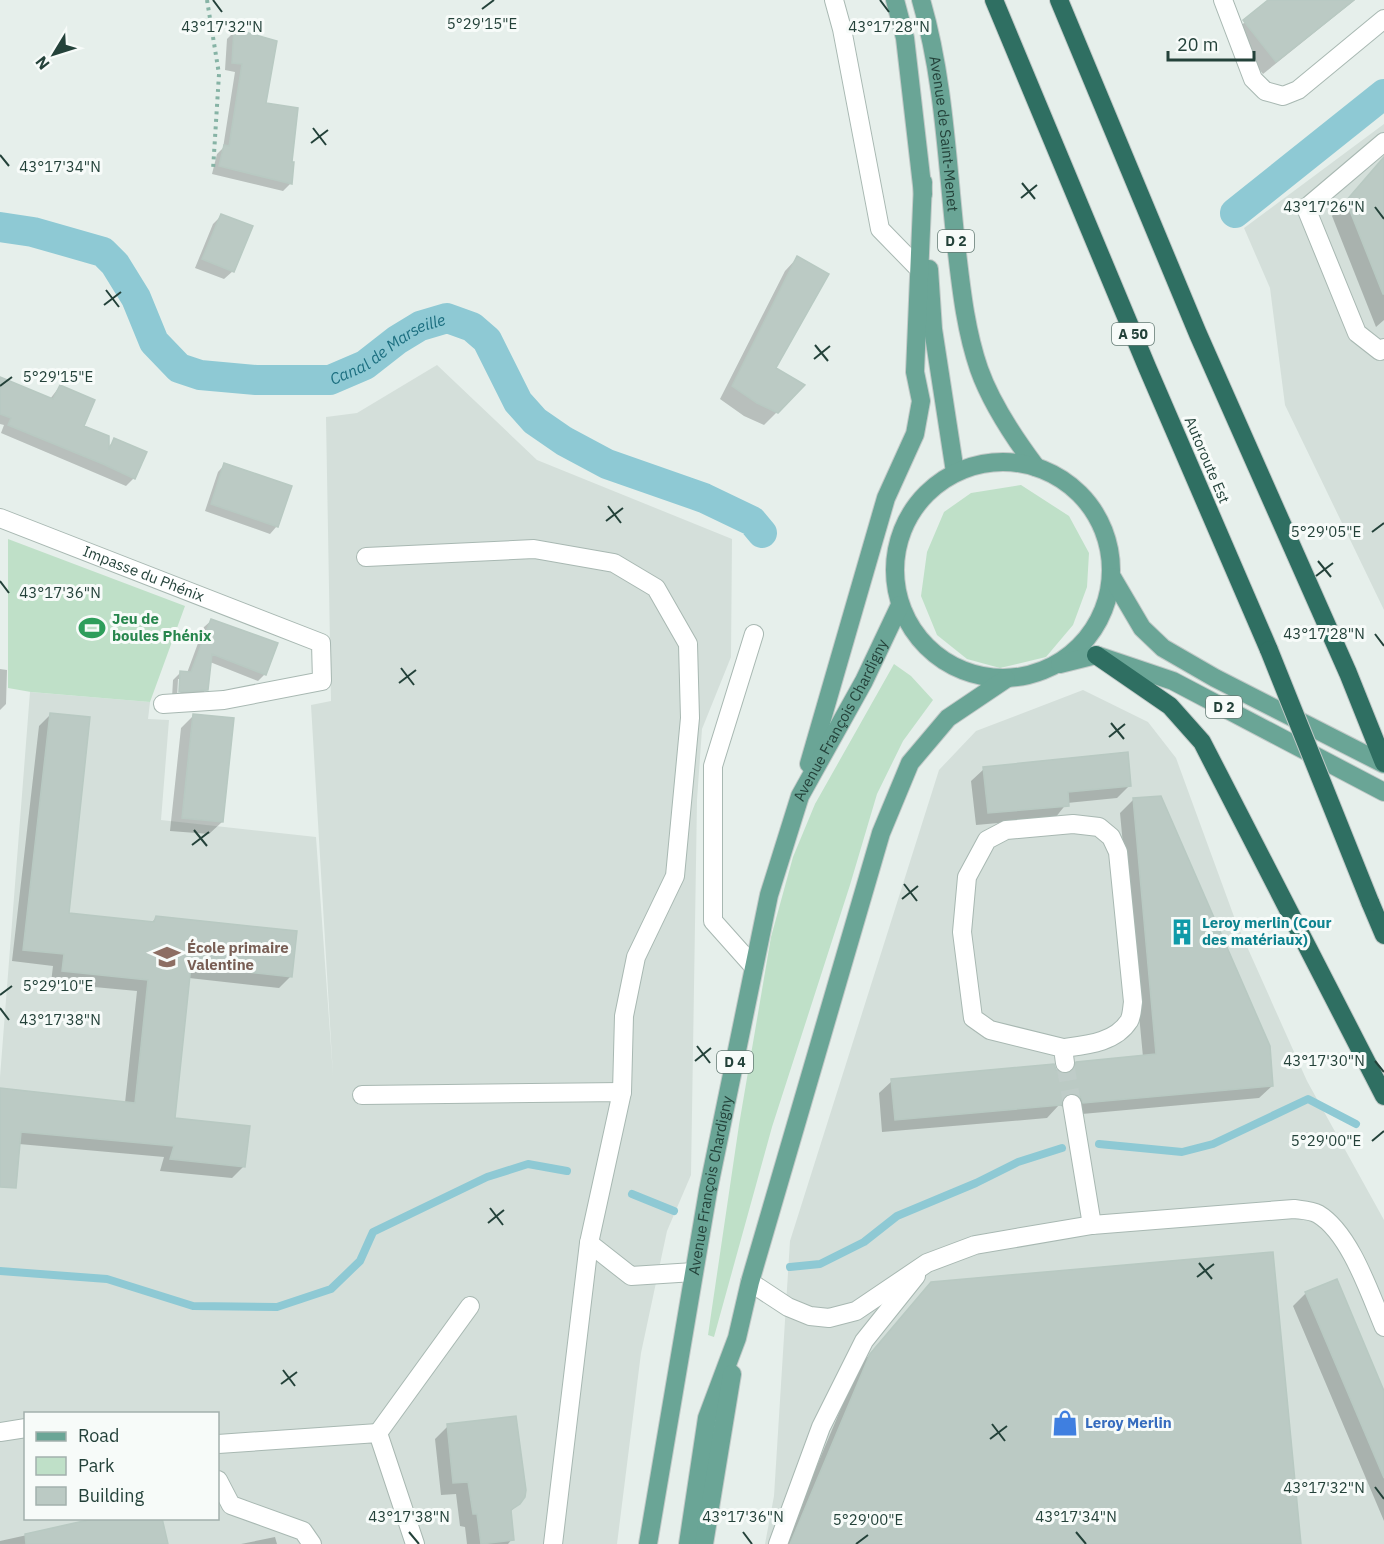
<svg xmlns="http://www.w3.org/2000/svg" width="1384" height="1544" font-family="'IBM Plex Sans',sans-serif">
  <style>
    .built { fill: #d4dfda; fill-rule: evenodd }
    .green { fill: #bfe0c8 }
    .shadow { fill: #0003 }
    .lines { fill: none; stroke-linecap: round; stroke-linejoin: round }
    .stream { stroke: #8ec9d4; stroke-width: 8 }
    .canal { stroke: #8ec9d4; stroke-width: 30 }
    .building { fill: #bbcac4; stroke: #b8c9c2; stroke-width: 1.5 }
    .minor-tunnel { stroke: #bfccc8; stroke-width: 18; stroke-dasharray: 18 9; stroke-linecap: butt }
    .minor-casing { stroke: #a8b8b2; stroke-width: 20 }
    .major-casing { stroke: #c2cac8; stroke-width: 20 }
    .highway-casing { stroke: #c2cac8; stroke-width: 20 }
    .path { stroke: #86b3a5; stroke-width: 4; stroke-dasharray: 3 4.5; stroke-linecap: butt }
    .minor { stroke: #fff; stroke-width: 18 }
    .major { stroke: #6aa596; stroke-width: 18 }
    .highway { stroke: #2f6f62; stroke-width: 18 }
    .highway-bridge-casing { stroke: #c2cac8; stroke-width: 20; stroke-linecap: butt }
    .highway-bridge { stroke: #2f6f62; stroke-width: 18 }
    .ticks { fill: none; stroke: #24423a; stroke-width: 2 }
    .labels { text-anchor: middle; stroke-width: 6; stroke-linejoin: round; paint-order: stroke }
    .shield { fill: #f7fbf9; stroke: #637a73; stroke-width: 1.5 }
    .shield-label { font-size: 14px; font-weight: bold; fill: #24423a }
    .street-label { font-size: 15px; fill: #24423a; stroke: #f7fbf9 }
    .leisure-label { font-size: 15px; font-weight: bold; fill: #27864d; stroke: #f7fbf9; text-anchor: start }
    .culture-label { font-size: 15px; font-weight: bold; fill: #0d838f; stroke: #f7fbf9; text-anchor: start }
    .education-label { font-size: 15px; font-weight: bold; fill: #785e54; stroke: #f7fbf9; text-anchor: start }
    .shop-label { font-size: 15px; font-weight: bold; fill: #366cbe; stroke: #f7fbf9; text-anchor: start }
    .water-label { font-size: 16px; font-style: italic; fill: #1c6f80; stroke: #f7fbf9 }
    .ticks-label { font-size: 15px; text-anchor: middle; fill: #24423a; stroke: #f7fbf9; stroke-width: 6; stroke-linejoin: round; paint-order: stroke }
  </style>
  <rect width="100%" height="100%" fill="#e6efeb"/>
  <path class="built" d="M1384 124V610L1285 405 1270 288 1244 228Z
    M437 365 537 460 732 539 731 657 702 729 697 800 691 1175 667 1231 641 1353 617 1544H0V1077L30 692 150 702 148 719 169 720 161 820 316 837 333 1075 311 705 331 701 326 417 357 413ZM26 1414H218V1518H26Z
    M1083 690 1148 722 1176 758 1236 922 1307 1081 1384 1220V1544H765L774 1496 790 1241 939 770 976 731Z"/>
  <path class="green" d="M1021 485 1069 516 1089 553 1087 587 1073 625 1046 657 1000 668 967 659 937 635 921 596 927 552 944 512 971 493Z
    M8 539 185 606 150 702 31 692 8 688Z
    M894 664 911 676 933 700 903 741 877 794 850 885 772 1127 714 1337 708 1335 739 1125 771 937 793 857 815 804Z"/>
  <path class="shadow" d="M1271 0H1355L1263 74 1231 34Z
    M235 31 290 163V184L283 191 212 174 217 154 223 148 235 72 225 70 227 39Z
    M1384 158V320L1376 327 1332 216Z
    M222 215 233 271 224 279 195 268 213 224Z
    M797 258 774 369 803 386 764 425 744 416 720 399 785 271Z
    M0 379 50 399 60 386 82 426 108 447 115 440 134 478 126 486 1 433 4 425 0 424Z
    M225 464 277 526 270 534 205 511 218 472Z
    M212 620 265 674 258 681 210 662 207 689 199 696 180 698 181 679H178L177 698H172L173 680 180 673H187L204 627Z
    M0 669 7 670 6 704 0 710Z
    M50 715 67 915 151 923 156 918 291 976 279 988 189 978 173 1119 244 1166 232 1178 160 1171 164 1157 19 1144 0 1165V1091L125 1103 137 991 51 983 53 966 12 961 39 726Z
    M194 715 222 822 209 834 170 831 181 728Z
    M984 769 1130 785 1117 798 1067 803 1055 818 976 825 971 781Z
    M1133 800 1272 1086 1259 1098 1071 1115 1068 1109 1059 1105 1047 1118 882 1132 879 1093 892 1081 1055 1071 1065 1075 1077 1063 1143 1057 1120 813Z
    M1306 1293 1384 1394V1521L1293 1306Z
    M919 1297 1299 1544H784L858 1368Z
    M448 1426 519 1503 509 1513 512 1539 508 1544H467L465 1527 460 1526 456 1494 441 1495 435 1439Z
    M104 1518 166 1544H0V1541Z
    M275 1537 277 1544H241Z"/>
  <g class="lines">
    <path class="stream" d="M1099 1144 1182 1152 1213 1144 1308 1099 1356 1124
      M632 1194 674 1211
      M790 1267 820 1264 864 1242 897 1216 976 1183 1018 1162 1062 1148
      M0 1271 107 1279 193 1306 277 1307 331 1289 360 1261 373 1232 487 1177 528 1164 567 1171"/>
    <g class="canal">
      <path d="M1235 213 1384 94"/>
      <path id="s1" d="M0 227 33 232 103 252 115 264 136 298 154 342 179 368 200 375 256 380H330L365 365 397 340 420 326 447 318 472 327 487 340 518 402 535 421 564 441 607 464 704 498 752 521 762 533"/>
    </g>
  </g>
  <path class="building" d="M1268 0H1354L1276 62 1243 20Z
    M234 29 277 41 266 103 298 108 292 162H294L292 184 219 166 224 145 229 146 242 64 232 63Z
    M1384 157V294H1383L1346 201Z
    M221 214 253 226 234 272 202 259Z
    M797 256 829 274 776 368 805 385 778 413 757 403 732 386Z
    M0 377 53 399 60 385 95 400 84 426 109 436V450L114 438 147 452 135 479 103 464 8 425 11 418 0 414Z
    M224 463 292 486 278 527 211 504Z
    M211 619 278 643 266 675 212 654 208 690 179 692 180 671 191 672Z
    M50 713 90 717 69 913 154 922 156 916 297 931 292 977 191 966 175 1118 250 1126 245 1167 170 1159 174 1146 21 1132 16 1188 0 1187V1088L135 1103 148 980 62 971 64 954 23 950Z
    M193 714 234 718 223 822 182 818Z
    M1128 752 1131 786 1068 792 1069 806 988 813 983 767Z
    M1161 796 1270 1046 1273 1086 1083 1103 1080 1096 1071 1093 1064 1096 1061 1105 895 1120 891 1079 1054 1064 1056 1070 1066 1074 1072 1071 1076 1062 1156 1054 1133 798Z
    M1273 1252 1301 1544H790L870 1354 931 1282Z
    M1337 1279 1384 1391V1478L1305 1292Z
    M516 1416 526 1490 525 1497 520 1504 511 1510 514 1540 481 1544 477 1514H473L468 1482 453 1483 447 1424Z
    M97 1518H162L168 1544H26L25 1534Z"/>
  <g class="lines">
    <path class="minor-tunnel" d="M1065 1063 1072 1104"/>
    <g class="minor-casing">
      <g id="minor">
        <path d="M834 0 842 29 880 229 919 269"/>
        <path d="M1223 0 1253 79 1265 91 1283 96 1298 90 1384 19"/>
        <path d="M1384 142 1306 208 1357 333 1380 351 1384 348"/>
        <path id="s2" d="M0 518 321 643 322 681 224 700 163 704"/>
        <path d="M366 557 534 549 614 563 656 588 688 644 690 718 675 876 636 957 624 1016 622 1092"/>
        <path d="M754 634 713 766V921L754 967"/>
        <path d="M1063 1048C1086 1045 1115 1043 1129 1021 1132 1016 1132 1008 1133 1002L1118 852 1111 837 1099 827 1073 824 1006 830 987 840 967 877 962 932 973 1018 990 1030 1063 1048 1065 1063"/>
        <path d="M362 1095 622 1092 589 1243 631 1276 694 1272"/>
        <path d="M1072 1104 1092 1225"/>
        <path d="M750 1282 788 1307 810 1316 829 1318 856 1311 927 1263 975 1245 1092 1225 1294 1209C1301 1210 1311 1210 1318 1214 1350 1233 1370 1294 1384 1327"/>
        <path d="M0 1432 26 1428"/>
        <path d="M378 1433 470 1306"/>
        <path d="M218 1444 378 1433 415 1544"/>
        <path d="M218 1480 231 1505 303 1531 312 1544"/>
        <path d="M553 1544 589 1243"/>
        <path d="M778 1544 821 1427 864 1341 916 1276"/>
      </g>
    </g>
    <g class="major-casing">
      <g id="major">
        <path d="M895 0 905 38 923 194"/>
        <path id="s3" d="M921 0C944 78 947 163 956 244 961 286 965 328 979 369 991 403 1015 439 1036 467"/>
        <path d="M929 269 933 329 955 472"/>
        <circle cx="1003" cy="570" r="108"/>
        <path d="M1112 577 1142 628 1163 648 1215 678 1384 764"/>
        <path d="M1060 664 1096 655 1173 681 1384 792"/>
        <path d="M809 764 886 498 915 434 921 401 915 372 923 182"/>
        <path id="s4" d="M648 1544 708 1191 769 895 800 796 864 681 900 605"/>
        <path d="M688 1544 707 1418 737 1338 750 1282 881 833 910 763 948 718 1006 679"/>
        <path d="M704 1544 732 1374"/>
      </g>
    </g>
    <g class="highway-casing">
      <path id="highway" d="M994 0 1147 367 1269 650
        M1059 0 1198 334 1348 673 1384 763
        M1096 655 1170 706 1202 742 1384 1096
        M1370 902 1384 935"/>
    </g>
    <path class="path" d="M207 0 219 74 213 170"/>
    <use href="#minor" class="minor"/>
    <use href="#major" class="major"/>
    <use href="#highway" class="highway"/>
    <g class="highway-bridge-casing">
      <path id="highway-bridge" d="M1269 650 1370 902"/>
    </g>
    <use href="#highway-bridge" class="highway-bridge"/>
  </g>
  <path class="ticks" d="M213 0 222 12M880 0 889 12M482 9 494 0M313 128 326 145M311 143 328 130M0 155 9 166M1022 183 1035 199M1021 198 1037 185M1375 207 1384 219M106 290 119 307M104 305 121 292M815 345 828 361M814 359 830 346M0 386 12 377M608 506 621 523M606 521 623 508M1372 532 1384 523M1318 561 1331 577M1316 576 1333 563M0 581 9 593M1375 634 1384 646M401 668 414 685M399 683 416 670M1111 723 1124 739M1109 737 1125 724M194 830 207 846M192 845 209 832M904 884 917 901M902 899 918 886M0 995 12 986M0 1008 9 1020M697 1046 710 1063M695 1061 711 1048M1375 1061 1384 1072M1372 1141 1384 1131M490 1208 503 1225M488 1223 504 1210M1199 1263 1212 1279M1197 1277 1214 1264M283 1370 295 1386M281 1384 297 1372M992 1424 1005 1441M990 1439 1007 1426M1375 1487 1384 1499M409 1532 419 1544M743 1532 752 1544M1076 1532 1086 1544M856 1544 868 1535"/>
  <defs>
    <g id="stadium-bare" transform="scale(2.07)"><path d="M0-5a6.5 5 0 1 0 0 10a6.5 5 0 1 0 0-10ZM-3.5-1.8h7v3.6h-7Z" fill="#2e9e5b" stroke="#f7fbf9" stroke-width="2.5" paint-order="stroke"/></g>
    <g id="building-bare" transform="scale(2.07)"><path d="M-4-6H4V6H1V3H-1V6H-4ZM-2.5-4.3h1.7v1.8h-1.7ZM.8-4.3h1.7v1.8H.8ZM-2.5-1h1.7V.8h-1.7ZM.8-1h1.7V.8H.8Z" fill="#0f9aa8" stroke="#f7fbf9" stroke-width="2.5" paint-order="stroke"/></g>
    <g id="school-bare" transform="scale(2.07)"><path d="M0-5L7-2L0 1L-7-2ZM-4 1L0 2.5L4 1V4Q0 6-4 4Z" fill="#8d6e63" stroke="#f7fbf9" stroke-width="2.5" paint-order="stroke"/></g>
    <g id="shop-bare" transform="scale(2.07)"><path d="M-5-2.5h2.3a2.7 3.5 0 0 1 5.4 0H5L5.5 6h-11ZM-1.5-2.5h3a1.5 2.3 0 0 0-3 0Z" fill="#3f7fe0" stroke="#f7fbf9" stroke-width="2.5" paint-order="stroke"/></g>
  </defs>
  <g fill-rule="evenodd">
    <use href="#stadium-bare" x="92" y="628"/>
    <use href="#building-bare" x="1182" y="932"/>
    <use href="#school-bare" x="167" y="957"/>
    <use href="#shop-bare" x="1065" y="1423"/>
  </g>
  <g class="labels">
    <g class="shield">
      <rect x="938" y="230" width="36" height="22" rx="4.5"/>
      <rect x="1112" y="323" width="42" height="22" rx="4.5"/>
      <rect x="1206" y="696" width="36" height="22" rx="4.5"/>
      <rect x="717" y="1051" width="36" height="22" rx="4.5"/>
    </g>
    <g class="shield-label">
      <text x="956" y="246">D 2</text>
      <text x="1133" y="339">A 50</text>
      <text x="1224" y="712">D 2</text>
      <text x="735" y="1067">D 4</text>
    </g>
    <g class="street-label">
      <text dy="5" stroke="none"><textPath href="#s3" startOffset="136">Avenue de Saint-Menet</textPath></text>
      <text transform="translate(1207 460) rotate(67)" y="5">Autoroute Est</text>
      <text dy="5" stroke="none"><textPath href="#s2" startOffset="154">Impasse du Phénix</textPath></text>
      <text dy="5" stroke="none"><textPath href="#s4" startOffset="850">Avenue François Chardigny</textPath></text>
      <text dy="5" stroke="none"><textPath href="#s4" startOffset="364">Avenue François Chardigny</textPath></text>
    </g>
    <g class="leisure-label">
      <text x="112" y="624">Jeu de<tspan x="112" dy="17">boules Phénix</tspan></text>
    </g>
    <g class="culture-label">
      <text x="1202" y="928">Leroy merlin (Cour<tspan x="1202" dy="17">des matériaux)</tspan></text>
    </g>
    <g class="education-label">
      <text x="187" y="953">École primaire<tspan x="187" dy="17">Valentine</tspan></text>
    </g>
    <g class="shop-label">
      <text x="1085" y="1428">Leroy Merlin</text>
    </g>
    <g class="water-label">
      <text dy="6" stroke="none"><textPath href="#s1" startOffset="465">Canal de Marseille</textPath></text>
    </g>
  </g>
  <g class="ticks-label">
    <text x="482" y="29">5°29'15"E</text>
    <text x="222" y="32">43°17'32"N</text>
    <text x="889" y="32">43°17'28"N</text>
    <text x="60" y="172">43°17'34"N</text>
    <text x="1324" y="212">43°17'26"N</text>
    <text x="58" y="382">5°29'15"E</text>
    <text x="1326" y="537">5°29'05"E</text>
    <text x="60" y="598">43°17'36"N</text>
    <text x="1324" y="639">43°17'28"N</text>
    <text x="58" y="991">5°29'10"E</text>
    <text x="60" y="1025">43°17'38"N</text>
    <text x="1324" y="1066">43°17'30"N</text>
    <text x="1326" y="1146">5°29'00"E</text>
    <text x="1324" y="1493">43°17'32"N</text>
    <text x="409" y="1522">43°17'38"N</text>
    <text x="743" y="1522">43°17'36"N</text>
    <text x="1076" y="1522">43°17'34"N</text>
    <text x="868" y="1525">5°29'00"E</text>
  </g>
  <rect x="24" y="1412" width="195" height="108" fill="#f7fbf9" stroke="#a3b1ad" stroke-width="1.5"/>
  <rect x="36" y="1432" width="30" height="9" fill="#6aa596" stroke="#a3b1ad" stroke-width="1.5"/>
  <text x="78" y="1442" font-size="18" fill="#24423a">Road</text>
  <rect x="36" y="1457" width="30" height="18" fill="#bfe0c8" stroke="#a3b1ad" stroke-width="1.5"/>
  <text x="78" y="1472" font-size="18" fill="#24423a">Park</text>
  <rect x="36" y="1487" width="30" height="18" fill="#bbcac4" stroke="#a3b1ad" stroke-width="1.5"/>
  <text x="78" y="1502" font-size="18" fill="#24423a">Building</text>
  <g transform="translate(54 54) rotate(232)" stroke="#f7fbf9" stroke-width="4.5" paint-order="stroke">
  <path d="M0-4.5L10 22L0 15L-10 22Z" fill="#24423a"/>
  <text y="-9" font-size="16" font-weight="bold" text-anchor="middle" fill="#24423a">N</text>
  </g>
  <path d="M1168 51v9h86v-9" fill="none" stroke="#24423a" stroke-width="3"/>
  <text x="1177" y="51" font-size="18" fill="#24423a" stroke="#f7fbf9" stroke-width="4.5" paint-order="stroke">20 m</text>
</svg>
